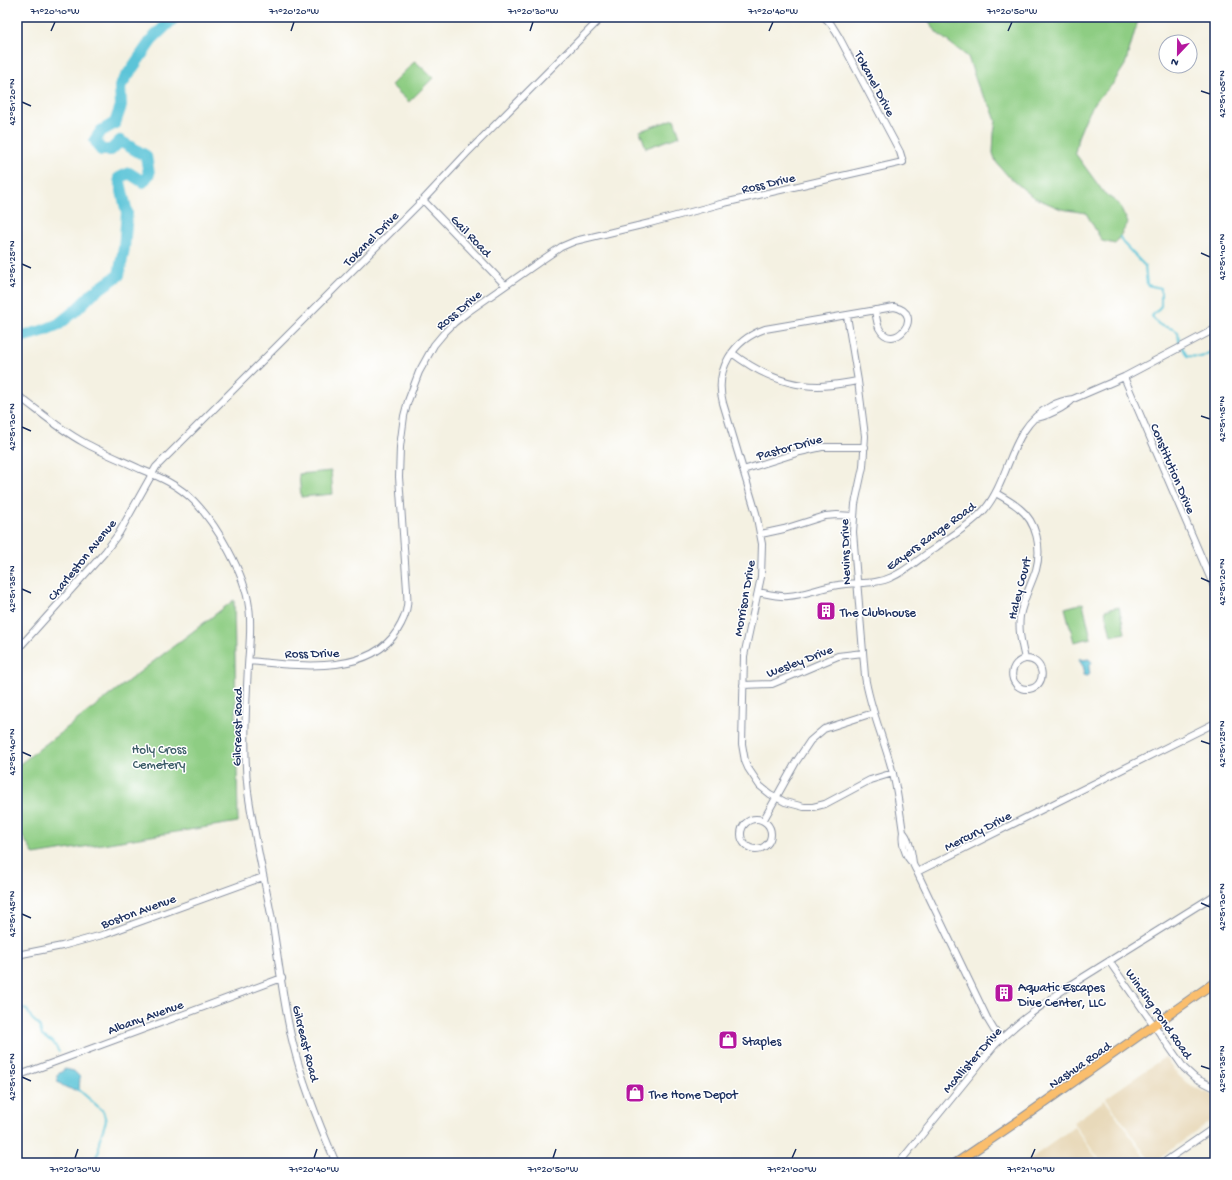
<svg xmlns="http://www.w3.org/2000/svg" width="1232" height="1180" font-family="'Gochi Hand',sans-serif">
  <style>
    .built { fill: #e8d9ba }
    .green { fill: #8ecd83; stroke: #547e70 }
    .water { fill: #5bc4d8; stroke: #3b7a9b }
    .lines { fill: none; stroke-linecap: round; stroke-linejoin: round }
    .stream { stroke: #5bc4d8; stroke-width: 2 }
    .river { stroke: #5bc4d8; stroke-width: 12 }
    .minor-casing { stroke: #8890a0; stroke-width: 8 }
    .major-casing { stroke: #8890a0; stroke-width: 10 }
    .minor { stroke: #fff; stroke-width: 6 }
    .major { stroke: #fabe6d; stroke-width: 8 }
    .ticks { fill: none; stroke: #1b2f5e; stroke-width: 1.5 }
    .labels { text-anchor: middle; stroke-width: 3; stroke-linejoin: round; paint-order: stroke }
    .street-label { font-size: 13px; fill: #1b2f5e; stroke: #fff }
    .poi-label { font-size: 13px; fill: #1b2f5e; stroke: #fff; text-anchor: start }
    .park-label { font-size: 13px; fill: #3e5e69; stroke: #fff }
    .neatline { fill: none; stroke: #1b2f5e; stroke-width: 1.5 }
    .ticks-label { font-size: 10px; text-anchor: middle; fill: #1b2f5e }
  </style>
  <rect width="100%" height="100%" fill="#fff"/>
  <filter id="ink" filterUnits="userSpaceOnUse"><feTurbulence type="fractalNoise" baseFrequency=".025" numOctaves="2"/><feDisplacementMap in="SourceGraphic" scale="8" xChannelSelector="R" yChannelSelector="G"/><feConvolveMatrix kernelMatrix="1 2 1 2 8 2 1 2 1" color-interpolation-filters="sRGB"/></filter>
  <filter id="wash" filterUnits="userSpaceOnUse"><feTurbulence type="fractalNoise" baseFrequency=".012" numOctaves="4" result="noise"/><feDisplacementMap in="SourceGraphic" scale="16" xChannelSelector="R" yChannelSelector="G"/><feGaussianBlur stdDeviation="0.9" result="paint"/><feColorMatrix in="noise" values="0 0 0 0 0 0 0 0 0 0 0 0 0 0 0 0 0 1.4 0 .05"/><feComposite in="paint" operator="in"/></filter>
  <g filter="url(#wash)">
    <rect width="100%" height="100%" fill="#f4f1e2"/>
    <path class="built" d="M1165 1057 1176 1073 1187 1083 1202 1091 1215 1096V1118L1152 1163 1106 1098Z
      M1105 1100 1149 1163H1102L1073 1123Z
      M1074 1127 1100 1163H1025Z"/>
    <path class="green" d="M926 17H1139L1125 65 1112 85 1096 101 1086 118 1078 137 1075 153 1104 193 1119 204 1128 223 1115 244 1102 241 1086 213 1061 209 1033 197 1008 176 996 162 993 153 994 133 996 121 991 107 979 89 968 57 937 33Z
      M415 61 433 78 409 102 391 85Z
      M674 119 680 136 646 148 640 131Z
      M331 471 333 494 301 497 299 474Z
      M234 600 238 822 34 855 17 827V766Z
      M1083 603 1091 638 1074 642 1065 608Z
      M1119 607 1125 633 1111 636 1105 610Z"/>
    <path class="water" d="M1080 658 1082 660 1089 659 1092 662 1089 668 1090 674 1088 676 1083 675 1084 668 1079 660Z
      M65 1069 74 1071 80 1077 79 1090C70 1090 64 1087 58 1082L57 1075Z"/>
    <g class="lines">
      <path class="stream" d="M1120 237 1123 243 1145 266 1147 285 1161 288V306L1152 316C1162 332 1166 323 1178 332L1179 341 1187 356 1201 357 1215 350
        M17 1007 27 1010 32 1019 39 1025 42 1036 53 1042 59 1052
        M78 1089 103 1111 106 1121 99 1141V1151L95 1159 97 1163"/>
      <path class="river" d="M17 338 42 331 59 324 76 310 93 293 119 275 124 248 127 213 119 178 129 173 143 182 149 174 146 156 120 141 111 150H101L95 140 101 131 115 123 121 106 120 86 153 38 175 17"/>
    </g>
  </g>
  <g filter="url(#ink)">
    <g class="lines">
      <g class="minor-casing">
        <path id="minor" d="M423 200 505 285
          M875 310C876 316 877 323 879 328 893 355 927 313 894 307L765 329C733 340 714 370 723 403L756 513 762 544 761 577 744 656 742 744 745 761 748 768 760 786 770 794 785 802 804 807H813L825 804 870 780 893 773
          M847 316 858 381 865 436 863 467 855 504 853 532 865 676C870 710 885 741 893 774 898 793 900 813 903 832 901 841 905 858 913 863
          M732 353C757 372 786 386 818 386 831 386 845 383 858 381
          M1124 377 1215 589
          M17 395C39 411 59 429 83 442 101 452 121 460 140 469 160 477 178 485 194 501 217 525 245 574 249 607 252 627 249 647 248 666 246 708 243 750 248 792 254 835 264 877 272 920 279 961 283 1004 293 1044 303 1085 319 1124 336 1163
          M1035 418C1046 417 1066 407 1073 399L1124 377 1215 329
          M743 470 800 452 822 447H865
          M996 493C1004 498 1012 502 1019 508 1037 522 1042 548 1036 570 1031 585 1023 600 1020 616 1018 631 1022 645 1025 659 1005 664 1010 691 1029 689 1048 686 1045 658 1025 659
          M761 534 784 529 825 516 837 515 853 516
          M758 592C768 594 778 597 788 596 805 595 822 587 838 585 856 582 876 585 892 577 908 570 921 557 935 548 951 536 971 525 985 509 1011 477 1010 427 1051 406 1058 402 1065 400 1073 399
          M17 650 105 552 119 533 156 467 423 200 466 154 602 17
          M249 661C294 665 368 677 397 631 402 623 406 615 407 606 408 601 407 595 407 590L399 477 400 447 404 416 408 401 419 372 434 345 444 333 455 322 469 311 542 260 561 247 575 241 650 223 724 203 903 162 900 152 839 37 831 24 824 17
          M743 685 772 684 838 656 863 653
          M741 834a15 15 0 1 1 30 0a15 15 0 1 1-30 0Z
          M763 821 796 762 810 741 824 729 873 713
          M903 832C909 837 912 855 913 863 913 866 916 869 917 872
          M17 955 62 946 106 934 263 877
          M1109 961 1184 1068 1195 1078 1215 1088
          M1002 1038 994 1030 988 1020 917 872 1215 723
          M17 1076 282 978
          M899 1163 994 1046C1015 1024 1041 1006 1066 988L1215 895
          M1163 1163 1215 1127"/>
      </g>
      <g class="major-casing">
        <path id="major" d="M956 1163 1021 1119 1215 982"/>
      </g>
      <use href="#minor" class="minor"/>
      <use href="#major" class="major"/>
    </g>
  </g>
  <path class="ticks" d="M51 31 55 22M291 31 294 22M530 31 533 22M769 31 773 22M1008 31 1012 22M1201 91 1210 94M22 102 31 106M1201 253 1210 257M22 264 31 268M1201 416 1210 419M22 427 31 431M1201 578 1210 582M22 589 31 593M1201 741 1210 744M22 752 31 756M1201 903 1210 907M22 914 31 918M1201 1066 1210 1069M22 1077 31 1081M75 1158 78 1149M314 1158 317 1149M553 1158 556 1149M792 1158 796 1149M1031 1158 1035 1149"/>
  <defs>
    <g id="building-square" transform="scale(1)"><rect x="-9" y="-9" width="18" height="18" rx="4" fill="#b5179e" stroke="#fff"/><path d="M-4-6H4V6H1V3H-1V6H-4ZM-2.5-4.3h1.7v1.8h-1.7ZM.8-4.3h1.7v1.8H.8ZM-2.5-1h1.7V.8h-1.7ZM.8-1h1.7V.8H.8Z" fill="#fff"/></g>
    <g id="shop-square" transform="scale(1)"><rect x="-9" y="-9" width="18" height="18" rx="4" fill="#b5179e" stroke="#fff"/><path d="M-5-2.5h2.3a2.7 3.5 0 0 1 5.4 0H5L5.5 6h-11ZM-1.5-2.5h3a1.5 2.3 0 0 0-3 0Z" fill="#fff"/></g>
  </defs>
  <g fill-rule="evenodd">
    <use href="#building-square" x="826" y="611"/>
    <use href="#building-square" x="1004" y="993"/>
    <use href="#shop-square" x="728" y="1040"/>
    <use href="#shop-square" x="635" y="1093"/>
  </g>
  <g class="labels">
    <g class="street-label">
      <text transform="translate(876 83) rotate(62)" y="5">Tokanel Drive</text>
      <text transform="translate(768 182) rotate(-13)" y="5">Ross Drive</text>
      <text transform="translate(472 235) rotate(46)" y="5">Gail Road</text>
      <text transform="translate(370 238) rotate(-45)" y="5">Tokanel Drive</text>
      <text transform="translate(458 309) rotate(-40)" y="5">Ross Drive</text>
      <text transform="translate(789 446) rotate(-15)" y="5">Pastor Drive</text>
      <text transform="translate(1174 468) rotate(67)" y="5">Constitution Drive</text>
      <text transform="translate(930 535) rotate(-36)" y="5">Eayers Range Road</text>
      <text transform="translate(844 552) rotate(-92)" y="5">Nevins Drive</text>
      <text transform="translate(81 559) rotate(-51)" y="5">Charleston Avenue</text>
      <text transform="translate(1018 588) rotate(-76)" y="5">Haley Court</text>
      <text transform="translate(743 598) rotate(-80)" y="5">Morrison Drive</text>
      <text transform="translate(312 652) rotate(-1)" y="5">Ross Drive</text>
      <text transform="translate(799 660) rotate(-21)" y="5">Wesley Drive</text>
      <text transform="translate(236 727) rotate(-89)" y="5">Gilcreast Road</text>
      <text transform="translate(977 830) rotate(-27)" y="5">Mercury Drive</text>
      <text transform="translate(138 910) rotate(-20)" y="5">Boston Avenue</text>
      <text transform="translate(1160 1013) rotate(55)" y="5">Winding Pond Road</text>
      <text transform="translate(145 1016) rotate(-20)" y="5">Albany Avenue</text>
      <text transform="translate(307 1043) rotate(76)" y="5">Gilcreast Road</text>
      <text transform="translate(971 1059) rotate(-49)" y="5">McAllister Drive</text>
      <text transform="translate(1079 1064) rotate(-35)" y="5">Nashua Road</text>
    </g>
    <g class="poi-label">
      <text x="840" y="616">The Clubhouse</text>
      <text x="1018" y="991">Aquatic Escapes<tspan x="1018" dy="15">Dive Center, LLC</tspan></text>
      <text x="742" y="1045">Staples</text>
      <text x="649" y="1098">The Home Depot</text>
    </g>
    <g class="park-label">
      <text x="159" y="753">Holy Cross<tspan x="159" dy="15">Cemetery</tspan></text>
    </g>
  </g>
  <rect width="1232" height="1180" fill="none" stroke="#fff" stroke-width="44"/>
  <g transform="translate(1178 54) rotate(202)"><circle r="19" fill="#ffffff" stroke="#a4acbf"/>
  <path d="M0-3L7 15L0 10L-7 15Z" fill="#b5179e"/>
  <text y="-6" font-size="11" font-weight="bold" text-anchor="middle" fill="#1b2f5e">N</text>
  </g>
  <rect x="22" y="22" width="1188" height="1136" class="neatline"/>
  <g class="ticks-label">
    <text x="55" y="14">71°20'10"W</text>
    <text x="294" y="14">71°20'20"W</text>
    <text x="533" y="14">71°20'30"W</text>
    <text x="773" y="14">71°20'40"W</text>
    <text x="1012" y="14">71°20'50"W</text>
    <text transform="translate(1221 94) rotate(-90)" y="4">42°51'05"N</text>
    <text transform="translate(11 102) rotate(-90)" y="4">42°51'20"N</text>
    <text transform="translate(1221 257) rotate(-90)" y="4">42°51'10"N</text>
    <text transform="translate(11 264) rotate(-90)" y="4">42°51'25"N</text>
    <text transform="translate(1221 419) rotate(-90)" y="4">42°51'15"N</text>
    <text transform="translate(11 427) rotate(-90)" y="4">42°51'30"N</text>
    <text transform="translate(1221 582) rotate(-90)" y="4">42°51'20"N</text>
    <text transform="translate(11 589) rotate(-90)" y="4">42°51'35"N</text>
    <text transform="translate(1221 744) rotate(-90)" y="4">42°51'25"N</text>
    <text transform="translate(11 752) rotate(-90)" y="4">42°51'40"N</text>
    <text transform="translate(1221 907) rotate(-90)" y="4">42°51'30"N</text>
    <text transform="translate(11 914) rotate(-90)" y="4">42°51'45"N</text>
    <text transform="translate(1221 1069) rotate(-90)" y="4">42°51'35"N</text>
    <text transform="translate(11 1077) rotate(-90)" y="4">42°51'50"N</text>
    <text x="75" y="1172">71°20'30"W</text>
    <text x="314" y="1172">71°20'40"W</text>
    <text x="553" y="1172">71°20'50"W</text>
    <text x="792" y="1172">71°21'00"W</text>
    <text x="1031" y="1172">71°21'10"W</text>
  </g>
</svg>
